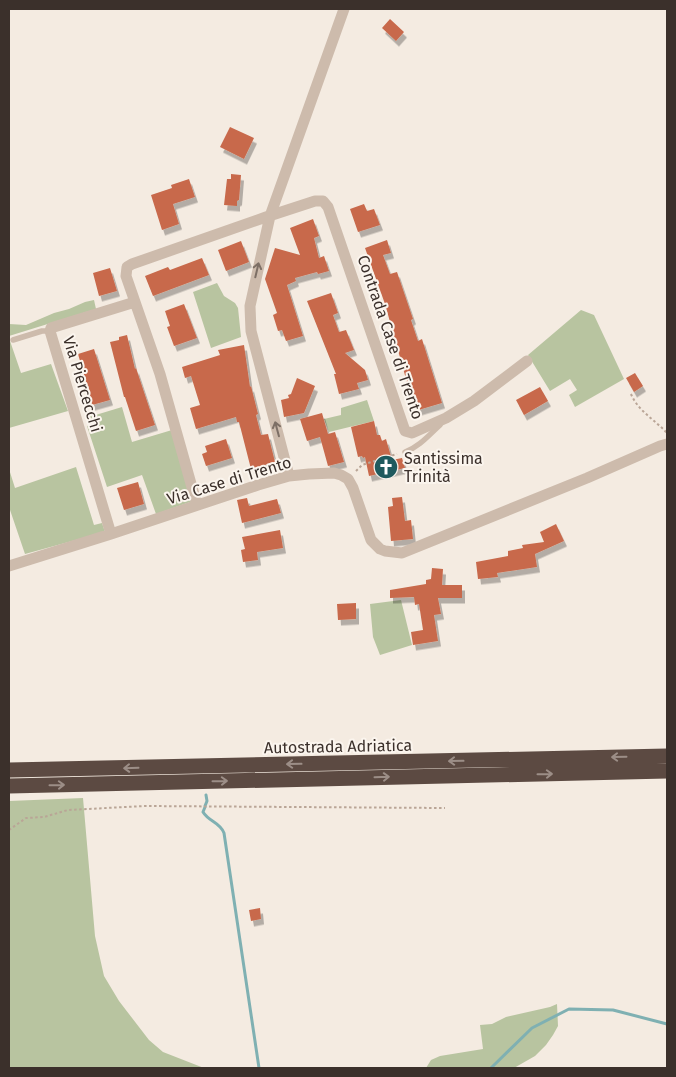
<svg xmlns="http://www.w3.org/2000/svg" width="676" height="1077" font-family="'Fira Sans',sans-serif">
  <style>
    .green { fill: #b8c4a0 }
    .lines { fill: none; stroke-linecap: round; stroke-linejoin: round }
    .stream { stroke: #7fb0b2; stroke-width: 3 }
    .building { fill: #c8694b; filter: url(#shadow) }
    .path { stroke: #b9a596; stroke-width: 2; stroke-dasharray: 2.5 2.5; stroke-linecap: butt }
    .service { stroke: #cdbbac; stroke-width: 5.5 }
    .minor { stroke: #cdbbac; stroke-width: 11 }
    .motorway { stroke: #5c4a42; stroke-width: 15 }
    .oneway { stroke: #7d6f65 }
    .oneway2 { stroke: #9c8e87 }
    .labels { text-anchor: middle; stroke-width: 4; stroke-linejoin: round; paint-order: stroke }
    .street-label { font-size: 16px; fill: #3b302b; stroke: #fbf5ee }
    .poi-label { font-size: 16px; fill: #3b302b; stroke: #fbf5ee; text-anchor: start }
  </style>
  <defs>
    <filter id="shadow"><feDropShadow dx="3" dy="5.5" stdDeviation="0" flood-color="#0004"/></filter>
  </defs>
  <rect width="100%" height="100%" fill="#f4ebe1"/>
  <path class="green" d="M217 283 224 296 235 303 238 308 241 337 211 348 193 292Z
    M94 300 96 309 9 336V324L26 325 54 313 69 309 85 302Z
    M581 310 594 315 624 379 575 407 569 395 577 390 570 379 550 391 528 355Z
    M9 338 21 373 51 364 68 411 9 428Z
    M367 400 374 421 329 432 324 419 341 415V408Z
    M122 407 132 442 172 430 193 501 156 514 142 475 107 487 87 426 91 425 89 417Z
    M76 467 94 525 102 523 105 532 25 554 9 507V469L15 488Z
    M401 600 412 645 380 655 373 637 370 604Z
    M83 798 95 936 104 976 119 1001 149 1040 163 1052 204 1068H9V801Z
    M557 1004 558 1026 553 1035 546 1045 535 1056 514 1068H426L431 1060 440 1056 483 1049 480 1025 492 1024 506 1017 550 1007Z"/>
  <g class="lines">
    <path class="stream" d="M205 806 207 801 206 795
      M205 807 203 812C209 822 220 822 224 833L259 1068
      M491 1068 532 1028 569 1009 613 1010 667 1024"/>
  </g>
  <path class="building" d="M390 19 404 32 396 41 382 28Z
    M230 127 254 138 244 159 220 147Z
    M231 174 241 175 239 200 237 201V206L224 205 227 179H231Z
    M189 179 195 197 173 204 179 224 162 230 151 195 172 188 171 185Z
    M364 204 367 211 374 209 380 225 358 232 350 209Z
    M313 219 319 236 314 238 319 258 324 256 329 271 318 274 317 272 295 278 296 281 287 285 303 336 286 341 282 330 278 331 273 315 277 313 265 279 275 248 300 255 290 228Z
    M387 240 391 253 383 255 390 274 397 272 413 319 411 320 418 341 422 339 442 403 415 411 385 304 365 248Z
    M241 241 249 262 226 271 218 250Z
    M202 258 209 275 153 296 145 276 168 267 170 270Z
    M110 268 117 291 99 296 93 273Z
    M331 293 338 313 333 315 339 332 346 330 354 350 345 353 365 370 368 380 357 383 359 389 339 394 334 374H336L307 301Z
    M184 304 197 338 174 346 167 327 170 326 165 311Z
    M127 335 135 369 136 368 155 425 136 431 125 397H124L110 342 119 340V337Z
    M244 345 250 387 251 386 258 414 256 415 261 435 268 434 275 462 251 469 239 422H237L236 417 196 429 190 408 200 405 191 376 185 378 182 367 220 355 218 350Z
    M94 349 110 400 92 405 87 385 78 354Z
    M635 373 643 386 634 392 626 378Z
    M297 378 315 386 304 413 284 417 281 400 289 398 288 395 291 394Z
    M540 387 548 401 524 415 516 400Z
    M322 413 328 434 335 432 344 462 328 466 320 437 307 441 300 419Z
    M374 421 377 435H380L382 441 386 439 392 460 402 458 405 468 369 476 365 457 363 458 362 456 358 457 351 427Z
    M226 439 232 458 206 466 202 454 207 452 205 446Z
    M138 482 144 504 124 510 117 488Z
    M402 497 405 521 411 520 413 539 391 541 388 507 393 506 392 498Z
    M247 498 249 506 277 499 281 513 242 523 237 500Z
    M556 524 564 541 535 554 537 567 497 573 498 577 478 579 476 562 508 556V551L523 548 522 545 544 542 540 532Z
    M280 530 283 548 257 552 258 560 243 562 241 550 245 549 242 537Z
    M432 568 443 569 442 585H462V598H438L441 614 434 615 438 641 413 645 411 632 423 630 419 604 415 605 414 597 390 598V590L426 584V580L431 579Z
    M356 603V619L338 620 337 604Z
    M260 908 261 919 251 921 249 910Z"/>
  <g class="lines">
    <path class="path" d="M631 394C638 411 655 420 667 433
      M356 471 362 465 397 454
      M9 830 26 818 44 817 68 810 145 806 445 808"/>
    <path class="service" d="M13 340 42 331H50
      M405 452C419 447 429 435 440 425"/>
    <path class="minor" d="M289 476 251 331 250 306 270 216 344 9
      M197 505 160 374 126 276 127 267 132 264 266 217 315 201H323L328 207 405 431 412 433 446 418 474 401 527 361
      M111 534 50 331 51 328 54 327 135 302
      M9 566 111 534 258 485 289 476 309 474 334 473 341 475 348 479 353 488 371 540 380 549 385 551 402 553 587 478 660 446 667 444"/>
    <path class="motorway" d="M9 770 667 756
      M9 786 667 771"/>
  </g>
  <defs><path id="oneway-shaft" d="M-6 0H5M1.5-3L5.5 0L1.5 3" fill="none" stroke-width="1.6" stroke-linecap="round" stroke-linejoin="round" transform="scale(1.25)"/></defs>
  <g class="oneway">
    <use href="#oneway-shaft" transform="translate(257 270) rotate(-77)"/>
    <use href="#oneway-shaft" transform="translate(277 429) rotate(-105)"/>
  </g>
  <g class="oneway2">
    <use href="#oneway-shaft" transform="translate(619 757) rotate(179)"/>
    <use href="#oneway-shaft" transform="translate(456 761) rotate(179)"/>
    <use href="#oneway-shaft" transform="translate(294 764) rotate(179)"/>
    <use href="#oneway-shaft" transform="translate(131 768) rotate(178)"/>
    <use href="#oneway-shaft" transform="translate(545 774) rotate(-1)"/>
    <use href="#oneway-shaft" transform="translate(382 777) rotate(-2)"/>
    <use href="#oneway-shaft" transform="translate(220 781) rotate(-1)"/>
    <use href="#oneway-shaft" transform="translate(57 785) rotate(-1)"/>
  </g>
  <defs>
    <g id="church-disc" transform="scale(1.25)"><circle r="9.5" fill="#1f5a5e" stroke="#fbf5ee"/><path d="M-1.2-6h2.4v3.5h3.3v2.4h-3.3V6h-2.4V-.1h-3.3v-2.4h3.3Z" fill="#fff"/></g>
  </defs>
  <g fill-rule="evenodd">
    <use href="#church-disc" x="386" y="467"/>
  </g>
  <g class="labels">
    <g class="street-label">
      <text transform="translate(391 337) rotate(71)" y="6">Contrada Case di Trento</text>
      <text transform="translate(83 384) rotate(73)" y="6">Via Piercecchi</text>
      <text transform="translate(229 480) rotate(-17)" y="6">Via Case di Trento</text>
      <text transform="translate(338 746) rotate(-1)" y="6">Autostrada Adriatica</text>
    </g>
    <g class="poi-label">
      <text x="404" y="464">Santissima<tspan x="404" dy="18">Trinità</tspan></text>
    </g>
  </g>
  <rect width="676" height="1077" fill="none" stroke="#3b302b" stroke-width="20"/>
</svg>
